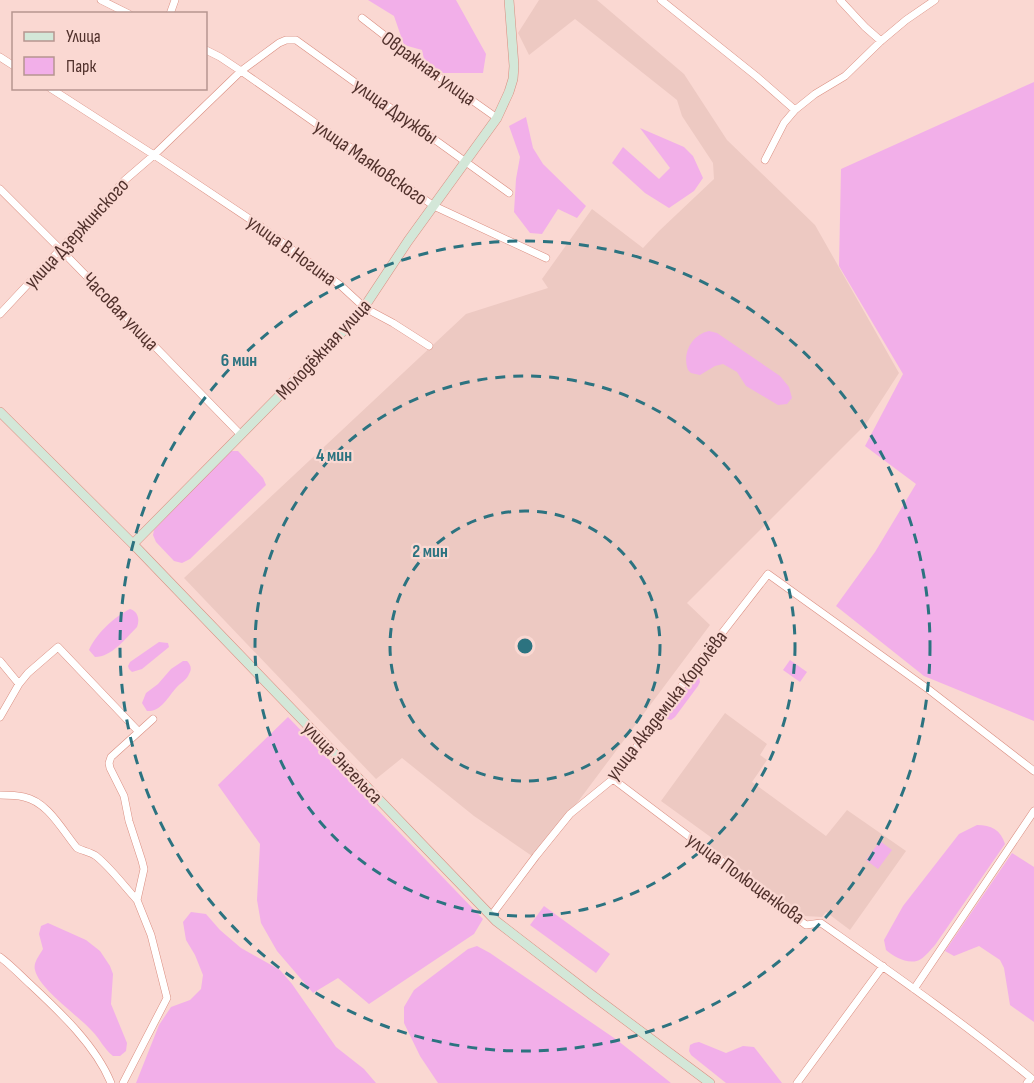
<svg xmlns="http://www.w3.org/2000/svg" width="1034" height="1083" font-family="'Sofia Sans Condensed',sans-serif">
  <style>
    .built { fill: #edc9c2 }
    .green { fill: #f2afe9 }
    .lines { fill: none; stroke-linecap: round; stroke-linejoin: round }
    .minor-casing { stroke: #da8e80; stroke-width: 8 }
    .secondary-casing { stroke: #da8e80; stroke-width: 10 }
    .minor { stroke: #fff; stroke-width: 7 }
    .secondary { stroke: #d3e7d8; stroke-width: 9 }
    .ring { fill: none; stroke: #2c7380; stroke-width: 3; stroke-dasharray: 10 8 }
    .labels { text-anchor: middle; stroke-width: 4.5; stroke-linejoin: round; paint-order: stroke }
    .street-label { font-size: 20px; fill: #51312c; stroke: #fad8d2 }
    .centre { fill: #2c7380; stroke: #fad8d2; stroke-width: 3 }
    .ring-label { font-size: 18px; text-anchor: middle; font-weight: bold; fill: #2c7380; stroke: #fad8d2; stroke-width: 4.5; stroke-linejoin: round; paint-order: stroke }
  </style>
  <rect width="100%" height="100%" fill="#fad8d2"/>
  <path class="built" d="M539 0H597L684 74 727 140 815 225 899 373 866 424 687 603 710 625 577 803 532 856 474 816 402 758 376 779 184 578 466 314 548 288 542 279 592 209 643 248 659 231 714 179 713 163 682 116 677 100 575 19 529 55 518 33Z
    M725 713 767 744 760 755 767 760 752 782 826 836 847 810 906 851 850 930 826 912 822 917 805 916 708 845 712 838 661 801Z"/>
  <path class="green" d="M368 0H456L486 54 483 73H427L422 50 404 45 394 16Z
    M1034 82V721L924 676 836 606 875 552 916 484 865 446 903 374 839 266 841 169Z
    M526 117 533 148 543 164 586 206 577 218 558 209 542 234 530 233 514 212 516 179 520 157 509 126Z
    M640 128 684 147 693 156 703 178 694 191 669 208 645 193 612 163 623 147 659 179 670 168Z
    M709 331 717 333 780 376 789 387 792 398 787 404 778 405 746 386 737 372 723 364 715 366 700 375 691 373 688 370C682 354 691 335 709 331Z
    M230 451H238L263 478 266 485 190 559 182 563 174 561 156 542 153 535 154 530 227 453Z
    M130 609C138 611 140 620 137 627 126 638 112 657 95 657L89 650C96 634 114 617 130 609Z
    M159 642 168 643 169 647 142 669 132 672 129 669 128 666 130 662Z
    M790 660 807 672 800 682 783 670Z
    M183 661H187C191 665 192 669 189 674 187 680 180 683 176 688 168 697 161 712 147 711L142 703 146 693 158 684 171 669Z
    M694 677H699L700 682 698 686 675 717 671 720 667 719 666 714 690 679Z
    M288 717 483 919 474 934 369 1004 338 978 313 993 277 951 261 923 257 900 260 844 218 785Z
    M977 825C991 825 1001 830 1005 844L935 945C931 949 926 956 921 959 910 966 894 957 886 950L884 940 903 906 959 834Z
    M880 841 892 850 878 869 866 860Z
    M1012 853 1034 867V1022L1010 1005 1004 968 1000 960 979 946 954 956 945 951Z
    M544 906 610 954 596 973 530 925Z
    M191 912 206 914 220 930 241 948 280 970 292 984 336 1047 364 1069 376 1083H136L159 1025 171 1007 190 1000 201 989 203 975 195 955 186 940 183 922Z
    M48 923 86 940 100 951 110 966 113 974 111 1004 127 1043 126 1051 120 1056H113C104 1049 100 1039 92 1031 79 1016 39 989 35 970 33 963 39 956 43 949L39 934 41 926Z
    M477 946 490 953 617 1040 671 1083H438L420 1056 404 1023V1007L414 990 468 949Z
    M699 1042 726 1053 743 1046 754 1047 782 1083H726L691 1055 689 1051 690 1045 694 1043Z"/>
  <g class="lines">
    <g class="minor-casing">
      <path id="minor" d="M101 0 129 14
        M661 0 756 76 795 110
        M840 0 865 27 881 41
        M170 14 175 0
        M362 18 429 70 497 118
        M206 50 220 57 241 71 434 206 546 258
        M0 57 14 66
        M50 88 154 155 260 226 340 285 365 308 393 323 429 346
        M765 160 784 123 795 110 815 94 845 76 881 41 906 20 935 0
        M0 189 61 250 241 435
        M0 314 125 180 154 155 241 71 279 43 286 40H296L509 193
        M0 661 19 684
        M0 717 19 684 28 673 58 647 138 731
        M613 779 806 925 821 923C892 973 964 1023 1031 1078L1027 1083
        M0 795C8 795 16 795 24 797 48 802 62 830 77 848 83 851 90 852 96 856 111 868 124 886 137 900
        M491 916 536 856 570 814 613 779 694 669 768 574 928 689 1034 771
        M0 957C11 965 21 976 31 985 60 1012 96 1046 111 1083
        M914 989 1034 811
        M123 1083 167 998 151 935 137 900 144 869 142 861 129 821 124 796 110 768 109 763 111 757 153 719
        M797 1083 883 966"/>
    </g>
    <g class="secondary-casing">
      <path id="secondary" d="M0 412 133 544 496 921 592 995 710 1083
        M133 544 359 315 408 241 497 118 509 92 513 79 514 66 509 0"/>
    </g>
    <use href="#minor" class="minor"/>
    <use href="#secondary" class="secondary"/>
  </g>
  <g class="ring">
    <circle cx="525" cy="646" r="135"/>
    <circle cx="525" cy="646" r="270"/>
    <circle cx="525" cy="646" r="405"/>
  </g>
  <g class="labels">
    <g class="street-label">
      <text transform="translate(429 68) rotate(36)" y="7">Овражная улица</text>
      <text transform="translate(396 111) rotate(35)" y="7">улица Дружбы</text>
      <text transform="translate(371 162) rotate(35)" y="7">улица Маяковского</text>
      <text transform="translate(76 233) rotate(-47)" y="7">улица Дзержинского</text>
      <text transform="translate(292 250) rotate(36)" y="7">улица В.Ногина</text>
      <text transform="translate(121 311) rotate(46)" y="7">Часовая улица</text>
      <text transform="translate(323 349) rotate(-47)" y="7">Молодёжная улица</text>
      <text transform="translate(666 705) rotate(-52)" y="7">улица Академика Королёва</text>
      <text transform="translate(343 762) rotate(46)" y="7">улица Энгельса</text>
      <text transform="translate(746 878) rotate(36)" y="7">улица Полющенкова</text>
    </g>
  </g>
  <circle cx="525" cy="646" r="9" class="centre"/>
  <g class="ring-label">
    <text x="239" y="366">6 мин</text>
    <text x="334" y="461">4 мин</text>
    <text x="430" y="557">2 мин</text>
  </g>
  <rect x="12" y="12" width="195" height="78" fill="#fad8d2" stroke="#b69590" stroke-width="1.5"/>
  <rect x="24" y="32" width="30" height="9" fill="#d3e7d8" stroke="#b69590" stroke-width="1.5"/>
  <text x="66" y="42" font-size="18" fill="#51312c">Улица</text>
  <rect x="24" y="57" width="30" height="18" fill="#f2afe9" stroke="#b69590" stroke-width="1.5"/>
  <text x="66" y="72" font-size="18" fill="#51312c">Парк</text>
</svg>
